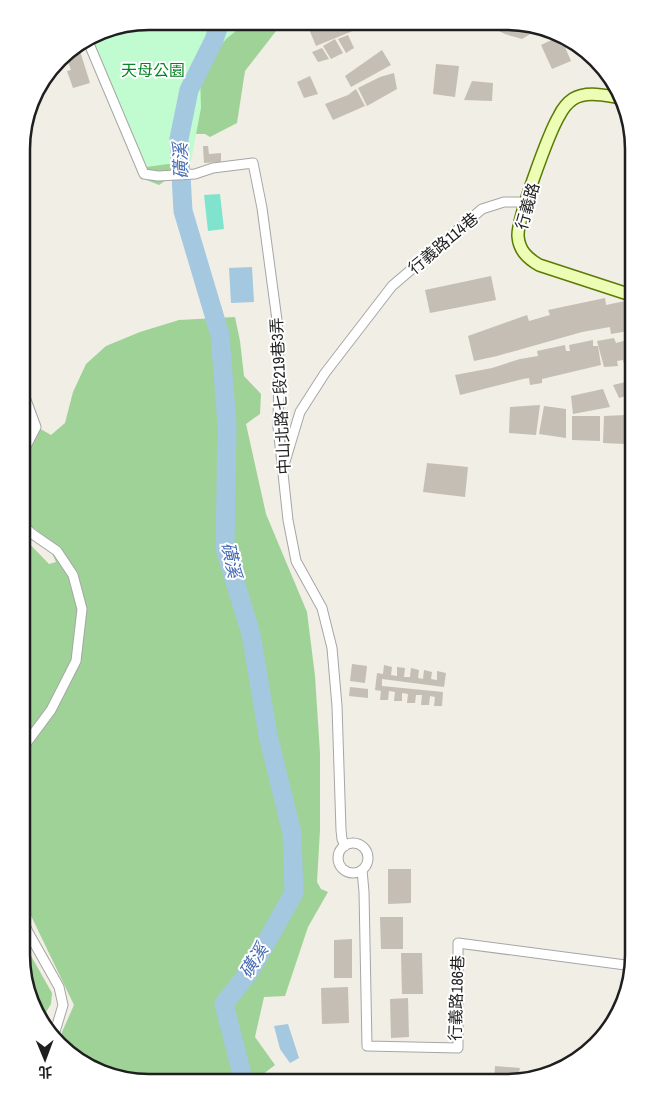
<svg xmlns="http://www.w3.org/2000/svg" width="655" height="1104" font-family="'Archivo Narrow','Noto Sans TC',sans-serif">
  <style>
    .forest { fill: #9fd297 }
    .park { fill: #c0fccf }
    .pitch { fill: #7fe3cd }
    .water { fill: #a3c8e0 }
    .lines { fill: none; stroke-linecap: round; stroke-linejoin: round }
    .river { stroke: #a3c8e0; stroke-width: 19 }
    .building { fill: #c5beb4 }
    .street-casing { stroke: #a6a6a6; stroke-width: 11 }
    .secondary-casing { stroke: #5a7c00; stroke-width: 14 }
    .street { stroke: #fff; stroke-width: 9 }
    .secondary { stroke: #edfdb6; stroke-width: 11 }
    .labels { text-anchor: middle; stroke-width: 4; stroke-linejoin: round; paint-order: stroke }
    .park-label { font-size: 16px; fill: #068425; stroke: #fff }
    .street-label { font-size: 16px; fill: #1f1f1f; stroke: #fff }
    .water-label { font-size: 18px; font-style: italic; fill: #466bb4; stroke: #fff }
    .rim { fill: none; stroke: #1f1f1f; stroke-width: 2.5 }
  </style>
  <rect width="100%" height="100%" fill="#f0eee5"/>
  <path class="forest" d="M149 21 283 22 245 71 237 123 210 137 205 134H186L174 169 169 178 159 185 144 179 99 40 78 45 100 31Z
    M235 317 240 341 244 376 261 394 260 414 246 424 266 514 307 612 315 676 320 753V830L317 882 321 889 328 892 308 927 285 996 264 997 255 1037 275 1065 253 1082H132L71 1056 61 1042 62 1032 74 1005 21 895 22 536 49 564 56 562 44 536 25 521H22V420H25L51 435 65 423 73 392 86 364 106 346 140 332 179 320Z
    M21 938 52 993 51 1004 45 1014 41 1017 31 1004 21 955Z"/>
  <path class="park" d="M149 21 247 22 226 39 200 72 201 108 191 161 146 167 87 39 100 31Z"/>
  <path class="pitch" d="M220 194 224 229 208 231 204 195Z"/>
  <path class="water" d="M252 267 254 302 231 303 229 268Z
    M288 1024 299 1058 290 1063 280 1049 274 1026Z"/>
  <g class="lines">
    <path class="river" d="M220 22 214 40 189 90 179 139 183 211 220 335 227 425 225 549 251 634 268 735 292 833 294 893 250 971 224 1004 244 1082"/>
  </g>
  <path class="building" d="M306 22 349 23 355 30 316 46Z
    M483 23 531 24 535 26 537 30 522 39 505 34Z
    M348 35 354 48 346 53 338 39Z
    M558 37 561 38 571 61 552 69 541 45Z
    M335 39 343 53 331 59 323 46Z
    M79 48 90 83 73 88 67 71 71 70 65 53Z
    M322 48 329 59 318 62 312 52Z
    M382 50 391 65 351 87 345 76Z
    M436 64 459 66 455 97 433 94Z
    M394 73 397 89 367 106 358 88 380 77Z
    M310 76 318 94 304 98 297 82Z
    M472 81 493 83 492 101 464 100Z
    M356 89 365 106 333 120 325 104 348 95Z
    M203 146H208L209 154 221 153V162L204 163Z
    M491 276 496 300 430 313 425 290Z
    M605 298 606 305 625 301 634 307V330L611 334 610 327 582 332 497 356 474 361 468 336 527 315 529 321 550 315 548 310Z
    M634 335V361L624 364 623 360 617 361 618 366 604 367 597 341 614 338 616 343 627 340 626 336Z
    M593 340V346H598L601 365 542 379V383L530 385 529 378 523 379 460 395 455 375 492 368 520 359 538 356 537 351 565 345 566 351H570L569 345Z
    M634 380V394L619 398 613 385Z
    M603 389 610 407 573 414 571 396Z
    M540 405 536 435 509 433 510 407Z
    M544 406 566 409V438L539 434Z
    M629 408H634V447H627Z
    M626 415 625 444 603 443 604 416Z
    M572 416H600V441L572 440Z
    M427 463 468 467 465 497 423 492Z
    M352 664 367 666 365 683 350 681Z
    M384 665 392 667 391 675 397 676V667L405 668 404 677H410L411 668 419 670 418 678 423 679 424 670 432 672 431 679 437 680V671L446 673 444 687 382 679V686L443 692 442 706H434L435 697 430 696 429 705H421L422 695H416L415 703H407L408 694 402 693V701H394L395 692 389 691 388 700H380L381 691 375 690 377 673 383 674Z
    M350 687 368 689V698L349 696Z
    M388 869H411V903L388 904Z
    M380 917H403V949H381Z
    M352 939V978H334V940Z
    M401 953H422L423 994H402Z
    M348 987 349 1023 322 1024 321 988Z
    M408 998 409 1037 391 1038 390 999Z
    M495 1066 520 1068 519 1072H523V1079L506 1083H494Z"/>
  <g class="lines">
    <g class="street-casing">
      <path id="street" d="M87 39 144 174 158 176 195 174 213 168 253 163 262 208 277 320 279 363 278 427 288 520 296 561 322 608 332 648 337 706 341 830 342 839 345 846
        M27 119 44 79
        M22 139 25 125
        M22 454 36 427 22 389
        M284 465 300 412 325 373 392 286 482 209 504 202H527
        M22 749 51 710 76 661 82 609 73 575 57 551 31 533 22 524
        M338 858a15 15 0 1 1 30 0a15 15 0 1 1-30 0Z
        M362 870 364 892 367 1046 458 1048V943L633 966
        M21 915 28 932 59 987 63 1005 54 1035"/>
    </g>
    <g class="secondary-casing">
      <path id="secondary" d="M622 98C607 96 587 90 573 99 567 103 562 110 559 116 549 133 517 219 518 236 519 250 527 258 539 265L634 296"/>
    </g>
    <use href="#street" class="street"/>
    <use href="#secondary" class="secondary"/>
  </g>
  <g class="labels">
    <g class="park-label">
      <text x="153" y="76">天母公園</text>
    </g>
    <g class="street-label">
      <text transform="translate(527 206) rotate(-74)" y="6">行義路</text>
      <text transform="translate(443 243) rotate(-40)" y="6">行義路114巷</text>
      <text transform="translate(280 396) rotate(-93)" y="6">中山北路七段219巷3弄</text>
      <text transform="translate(456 998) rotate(-88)" y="6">行義路186巷</text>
    </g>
    <g class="water-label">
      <text transform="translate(181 161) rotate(-92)" y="6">磺溪</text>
      <text transform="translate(231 560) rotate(78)" y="6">磺溪</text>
      <text transform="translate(254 961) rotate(-58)" y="6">磺溪</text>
    </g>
  </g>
  <path d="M0 0H655V1104H0ZM149 30H506A119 119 0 0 1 625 149V955A119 119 0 0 1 506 1074H149A119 119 0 0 1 30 955V149A119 119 0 0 1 149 30Z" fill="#fff" fill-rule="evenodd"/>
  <path class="rim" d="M149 30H506A119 119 0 0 1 625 149V955A119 119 0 0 1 506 1074H149A119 119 0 0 1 30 955V149A119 119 0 0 1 149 30Z"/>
  <g transform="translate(45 1059) rotate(179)" stroke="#ffffff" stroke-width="4" paint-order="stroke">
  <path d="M0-4L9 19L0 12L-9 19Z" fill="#1f1f1f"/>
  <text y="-8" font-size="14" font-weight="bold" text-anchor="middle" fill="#1f1f1f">北</text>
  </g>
</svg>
